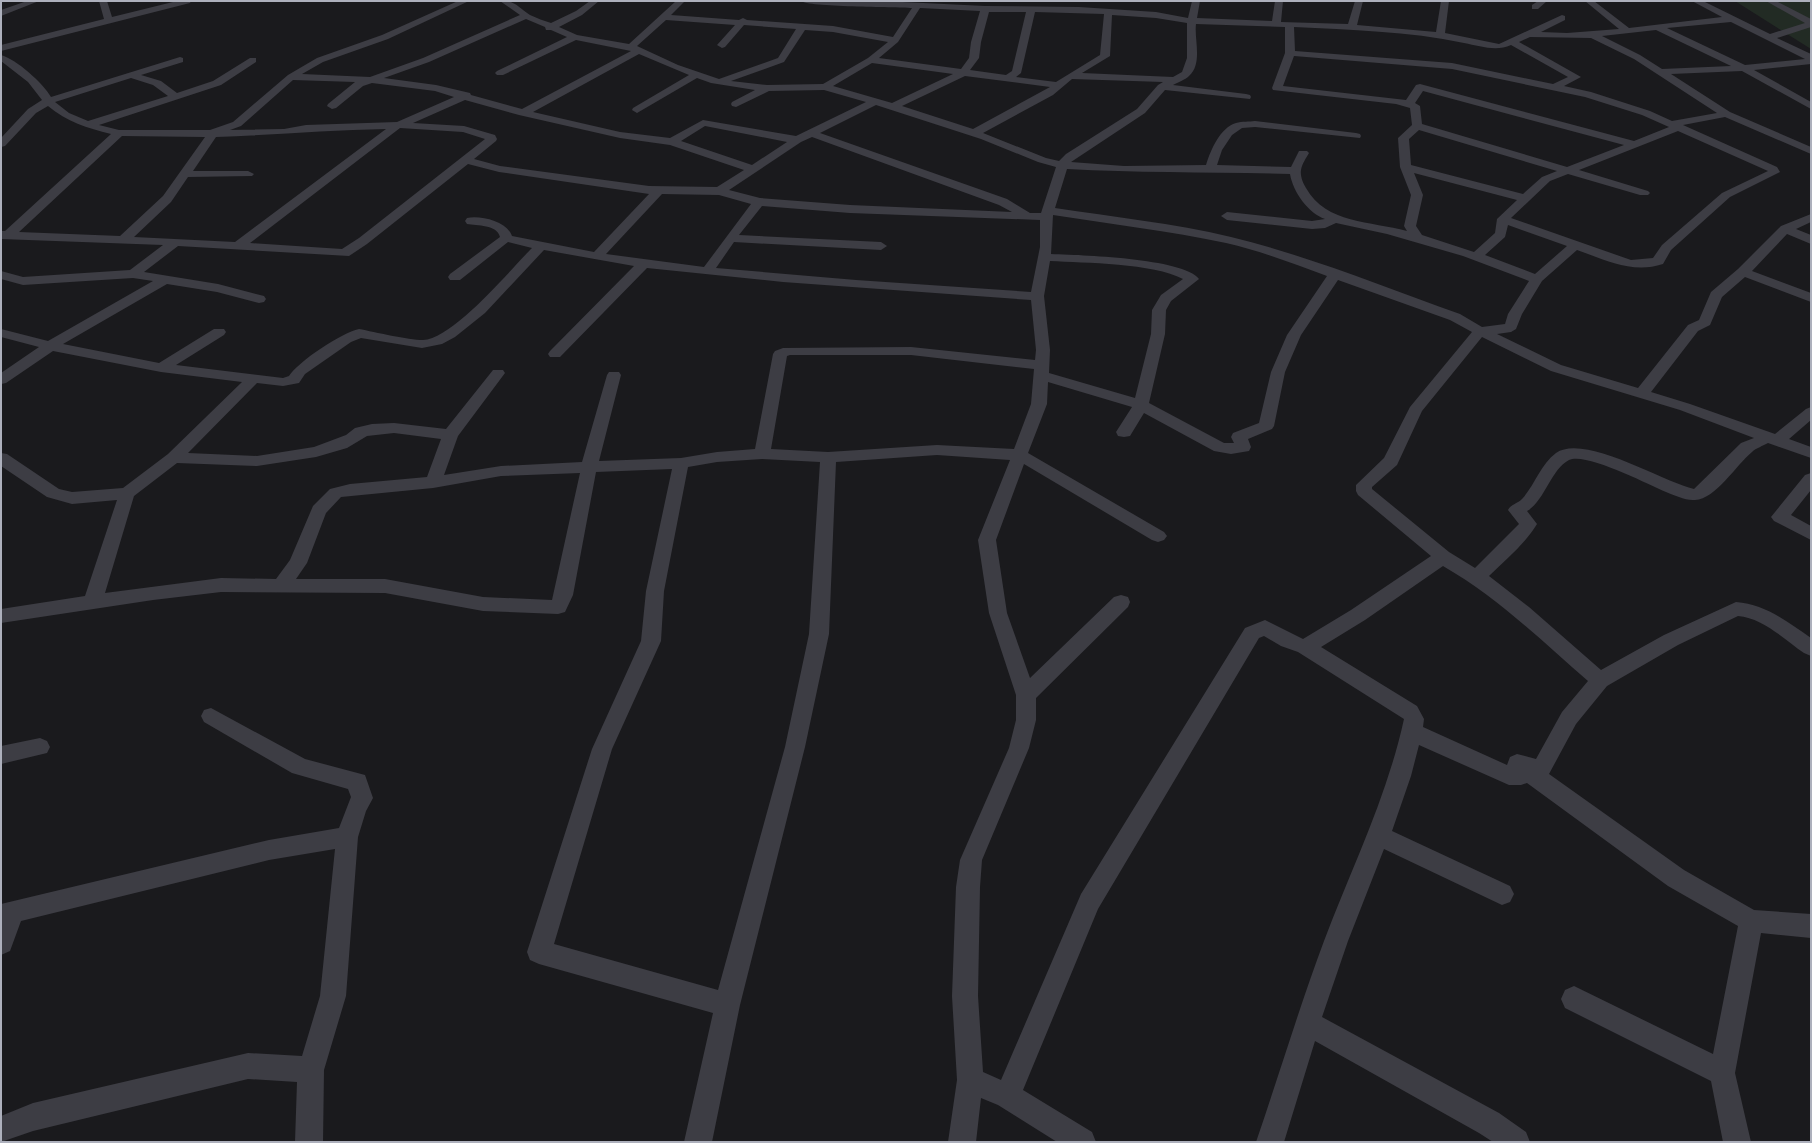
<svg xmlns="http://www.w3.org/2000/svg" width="1812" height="1143" font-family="'Public Sans',sans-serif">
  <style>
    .green { fill: #222b24 }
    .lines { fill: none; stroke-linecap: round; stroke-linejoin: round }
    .minor { fill: #3d3d44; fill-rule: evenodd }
  </style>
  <rect width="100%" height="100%" fill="#1a1a1d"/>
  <path class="green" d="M1735 1H1811V49Z"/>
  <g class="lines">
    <path class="minor" d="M27 1H39L1 16V10Z
      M99 1H107L112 17 177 1H191L190 3 1 51V45L104 19Z
      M458 1H469L388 39 323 62 302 74 370 77 423 58 520 15 500 1C517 1 517 7 530 15 537 18 544 21 551 23L576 11 590 1H599L582 15 559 27 577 35 629 44 676 1H685L671 15 739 20 743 18 747 20 833 26 893 37 912 8C896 7 807 7 801 1H882L985 6 1079 7 1156 12 1188 18 1192 1H1200L1197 18 1272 21 1275 1H1283L1281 22 1348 24 1355 1H1363L1357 25 1436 32 1441 1H1449L1445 33 1499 44 1562 15 1565 16V20L1541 32 1567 33 1619 29 1585 1H1594L1629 28 1722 17 1692 1H1703L1770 34 1805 23 1766 1H1776L1811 19V27L1777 38 1811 54V64L1754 70 1811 102V109L1742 71 1671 74 1730 112 1811 147V154L1725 117 1683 125 1777 167 1780 172 1730 197 1671 250 1663 264C1632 274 1606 260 1577 250L1542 281 1522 314 1516 329 1511 332 1497 334 1561 365 1638 388 1688 325 1699 320 1711 292 1738 269 1781 226 1811 214V222L1796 229 1811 235V244L1787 234 1752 271 1811 293V302L1745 277 1722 297 1710 325 1698 331 1651 392 1690 404 1775 434 1806 409 1811 407V420L1789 439 1811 447V458L1768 443C1763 446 1756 448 1752 452 1736 465 1716 499 1695 500 1686 501 1674 495 1666 492 1647 484 1586 452 1569 460 1551 469 1544 502 1527 511L1537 524C1525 544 1505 560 1489 576L1529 607 1601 670 1664 635 1736 602C1765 604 1788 622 1811 638V656L1804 653C1785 640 1763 618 1738 616L1678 645 1607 686 1576 724 1549 774 1684 870 1754 910 1811 914V938L1761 933 1735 1073 1751 1142H1723L1711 1081 1565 1008 1561 999 1565 990 1574 986 1713 1054 1738 926 1668 886 1527 783 1521 785H1509L1419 745 1411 776 1392 831 1510 886 1514 894 1510 902 1502 905 1384 849 1348 941 1322 1017 1499 1113 1526 1132 1530 1142H1493L1479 1133 1315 1041 1284 1142H1256C1279 1075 1299 1008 1324 941 1352 867 1387 797 1404 719L1298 652 1281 646 1264 636 1259 638 1098 909 1023 1090 1092 1132 1096 1142H1057L998 1105 981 1098 976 1142H948L957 1080 952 996 956 887 960 860 1009 748 1016 720V695L989 613 978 540 1010 460 937 455 836 462 829 634 805 747 740 1005 712 1142H684L713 1013 539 964 530 960 527 952 592 749 641 641 646 591 672 469 596 472 573 595 565 612 558 614 483 611 385 593 221 592 153 600 1 623V609L85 596 117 500 72 504 47 497 1 466V453L7 454 59 489 72 492 123 488 168 454 242 382 161 372 53 351 6 383 1 384V373L39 347 1 337V329L48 341 153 281 133 278 23 285 1 279V271L23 277 130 270 163 245 1 239V231H5L111 134C87 128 67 122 48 106L36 113 5 146 1 147V138L28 109 42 100 28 82 1 61V55C16 59 43 83 51 97L180 57 183 58V62L141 75 161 81 177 93 213 81 250 58H256V62L221 85 99 125 119 130H210L233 122 288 75 317 58 382 35ZM920 8 980 11 971 42 969 58 961 69 879 58 898 42ZM989 12H1026L1012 71 1006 75 970 70 979 58 981 42ZM1035 12 1104 14 1100 55 1056 82 1016 77 1021 73ZM1112 15 1156 18 1187 23V58L1182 72 1173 77 1082 73 1110 56ZM526 19 545 27 546 30H551L567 37 497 71 495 73 497 75H503L576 40 631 51 522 109 471 95 470 93 436 85 384 78 429 62ZM666 20 735 25 717 45 722 48 725 47 744 25 796 29 778 58 719 79 678 65 637 46ZM1731 22 1805 59 1745 65 1667 28ZM1196 24 1285 27V53L1272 88 1273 90 1396 104 1410 108 1412 125 1398 138 1400 167 1411 195 1404 226 1407 231C1371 221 1326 224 1306 188 1303 183 1300 176 1301 170 1302 164 1306 158 1309 153L1307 151H1299L1291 167 1217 165 1222 150 1232 135 1242 128 1255 127 1360 138 1361 136 1360 134 1356 133 1255 121C1249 122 1242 121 1236 123 1220 128 1211 149 1206 165L1124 166 1071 162 1145 113 1165 90 1250 99 1251 97 1250 95 1246 94 1173 85C1178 82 1185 80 1189 76 1203 64 1194 39 1196 24ZM1294 27C1350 30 1408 31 1464 43 1480 46 1496 52 1511 45L1568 77 1553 84 1452 63 1295 51ZM805 30 833 32 888 42 868 58 823 84 767 85 731 81 784 62ZM1656 30 1731 66 1662 69 1640 55 1602 36ZM1530 37 1591 38 1634 59 1717 113 1672 121 1650 111 1591 92 1564 86 1581 77 1519 42ZM639 54 689 75 633 108 632 110 637 113 697 78 711 83 755 90 732 102 731 104 732 106 736 107 769 91 824 90 866 102 796 136 703 120 670 138 620 132 533 112ZM1294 56 1452 69 1585 97 1642 115 1669 127 1634 141 1420 84 1416 85 1406 100 1283 86ZM872 63 953 74 892 103 833 86ZM965 76 1050 87 973 129 902 106ZM131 78 153 85 168 96 88 121 69 113 55 102ZM1072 79 1163 82 1158 85 1137 109 1066 154 1059 161 1046 158 983 133 1053 95ZM293 80 355 82 328 104 327 106 332 109 336 108 363 86 372 83 435 91 454 97 397 122 306 125 284 129 230 130 241 126ZM1423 91 1624 145 1567 167 1422 124 1420 106 1415 103ZM465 100 519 115 620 138 670 145 744 170 717 187 649 186 500 166 474 159 496 141 497 139 495 135 464 126 413 123ZM876 105 981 139 1038 162 1056 167 1041 213H1030L1007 199 820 133ZM705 126 787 142 752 165 681 141ZM400 128 463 132 485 139 359 238 342 249 250 243ZM386 129 235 242 134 237 171 202 188 177 252 176 254 174 248 171H193L216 137C273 135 329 130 386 129ZM1419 130 1557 171 1542 177 1523 194 1411 165 1409 139ZM1678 131 1768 171 1722 193 1662 245 1653 258 1631 260 1511 218 1550 181 1568 174 1640 195H1648L1650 193 1648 191 1579 170ZM122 136 205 137 163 196 120 236 19 232ZM812 137 999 205 1012 212 850 205 760 198 729 190 801 142ZM468 164 499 172 649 194 594 252 512 236C507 221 480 215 467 218L465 221 467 224C477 226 497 224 500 237L450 274 448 277 450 280H460L508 242 532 248C509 271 454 338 423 340 408 340 375 332 359 329 341 333 299 361 289 376L283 378 176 365 224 335 226 332 224 329H214L159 363 63 344 167 284 217 292 259 303 264 302 266 299 264 296 218 284 144 272 178 246 349 256 367 244ZM1067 169C1141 173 1215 172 1290 174 1293 192 1308 213 1325 219L1312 221 1227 212 1221 216 1227 220 1312 229 1325 228 1336 223 1387 234 1463 256 1529 281 1508 314 1505 324 1482 327 1460 314C1384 287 1309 256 1231 237 1173 223 1113 217 1055 208ZM1414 173 1517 200 1497 219 1495 233 1474 252 1422 235 1416 226 1423 195ZM662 194 719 195 751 204 704 267 606 254ZM762 206 850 213 1040 220V247L1031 292 856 280 716 268 734 242 881 250 887 246 881 242 739 235ZM1053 215C1111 224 1169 231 1226 243 1261 251 1294 264 1327 276L1287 335 1271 372 1259 423 1233 433 1231 437 1234 443H1224L1149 403 1165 334 1166 310 1171 301 1199 279C1184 258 1078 255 1051 254ZM1508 225 1567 246 1535 274 1485 255 1505 237ZM544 250 634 266 550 351 548 354 550 357H560L647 268 783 282 1031 300 1036 350 1035 360 911 347 783 348 775 351 773 354 755 449 717 452 681 458 599 461 621 375 619 372H609L607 375 582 462 501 466 444 475 458 436 505 373 503 370H493L446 429 394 423 372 424 355 428 346 435 314 447 257 456 188 453 257 383 283 386 299 383 305 374 351 342 361 338 422 348 442 344 455 337 485 313ZM1050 261C1085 263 1153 263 1183 279L1161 295 1152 310 1151 334 1135 398 1049 373 1050 350 1044 296ZM1338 280 1450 320 1472 332 1410 407 1384 458 1356 485V491L1358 495 1431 556 1351 610 1303 639 1265 620 1245 628 1081 894 1001 1080 983 1072 978 996 980 887 982 860 1029 748 1036 720V698L1128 607 1130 602 1128 597 1121 595 1114 597 1030 678 1007 613 996 540 1024 464 1152 540 1158 542 1164 540 1167 536 1164 532 1028 453 1047 404 1048 382 1132 407 1116 432 1118 436 1124 437 1130 436 1144 413 1214 451 1231 454 1249 451 1251 447 1248 439 1272 429 1274 426 1285 372 1301 335ZM1482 337 1551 371 1680 410 1754 438 1741 443 1694 489C1663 482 1584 433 1556 453 1540 465 1535 485 1522 499 1517 504 1511 504 1508 510L1519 524 1475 568 1449 552 1372 489V487L1397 465 1422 411ZM790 355H911L1034 369 1031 404 1014 449 937 445 828 452 771 449 787 356ZM394 433 441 439 427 477 350 484 330 489 313 506 290 560 276 579 221 578 105 593 134 496 177 463 257 466 316 457 347 448 367 436ZM762 459 820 462 809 634 785 747 718 990 554 944 612 749 661 641 664 591 688 467 717 462ZM580 473 552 600 483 597 385 579H296L307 563 326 513 341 497 433 488 501 476ZM1443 566C1497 597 1541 640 1588 681L1562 712 1536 759 1517 754 1510 757 1507 765 1423 727 1424 719 1417 706 1321 647 1365 620Z
      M1538 1H1547L1538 9H1532V5Z
      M1811 473V490L1791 515 1811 526V540L1774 521 1771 517 1805 475Z
      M211 708 305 759 365 775 373 798 366 811 358 837 346 996 324 1070 323 1142H295L297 1082 248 1079 33 1131 1 1142V1116L33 1103 248 1053 302 1056 320 996 335 849 269 860 21 921 10 951 1 955V904L269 840 339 828 351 797 348 789 292 773 204 722 201 716 204 710Z
      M40 738 47 741 50 747 47 753 1 764V746Z"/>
  </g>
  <rect width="1812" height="1143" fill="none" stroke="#adb0bc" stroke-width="4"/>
</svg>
